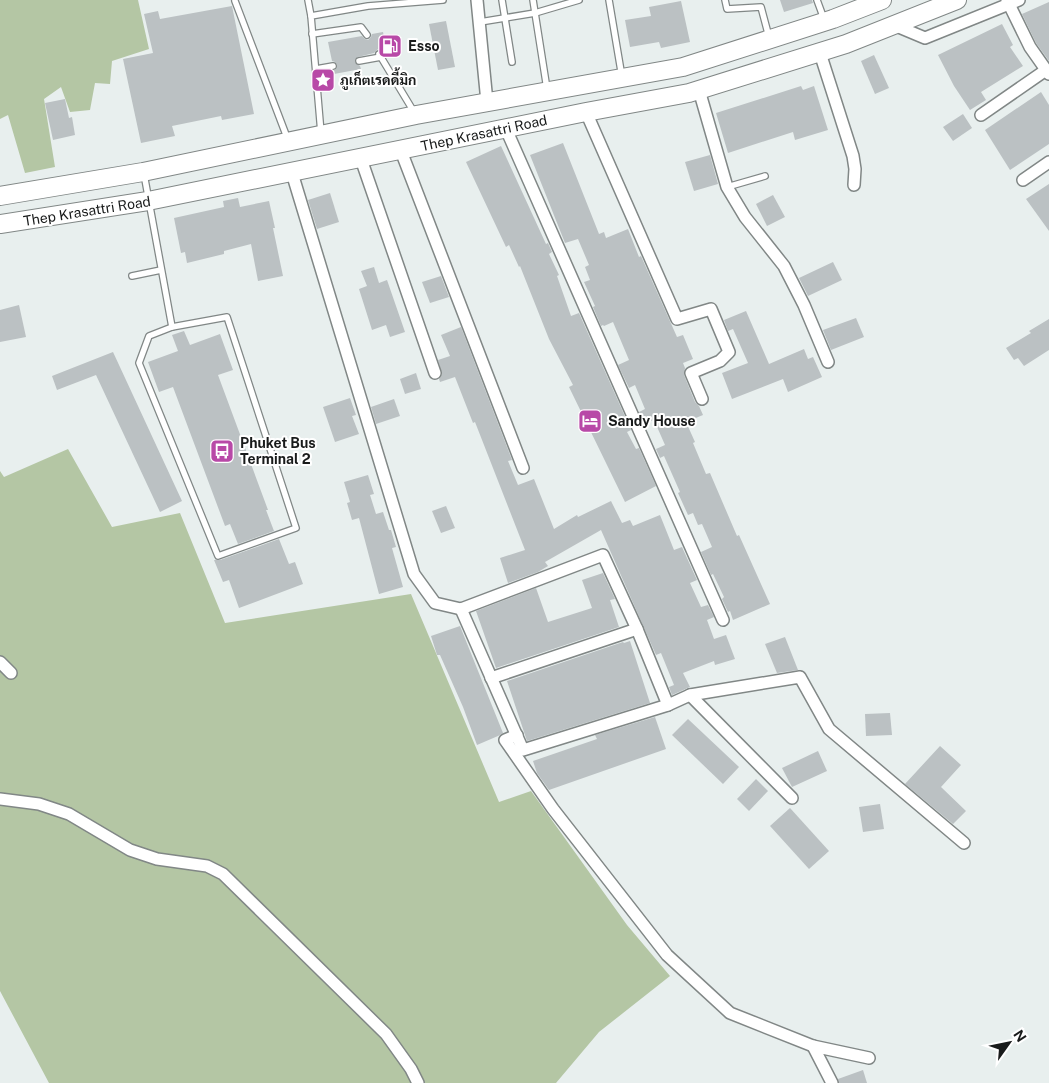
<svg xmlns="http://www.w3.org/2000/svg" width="1049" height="1083" viewBox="0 0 1049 1083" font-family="'Public Sans',Sarabun,sans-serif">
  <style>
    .forest { fill: #b4c6a4 }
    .building { fill: #bbc1c3 }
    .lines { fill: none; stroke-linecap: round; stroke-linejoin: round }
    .service-casing { stroke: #818786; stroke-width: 8 }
    .minor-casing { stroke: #818786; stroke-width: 14 }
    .primary-casing { stroke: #818786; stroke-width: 20 }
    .service { stroke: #fff; stroke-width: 5.5 }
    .minor { stroke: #fff; stroke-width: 11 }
    .primary { stroke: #fff; stroke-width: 18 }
    .labels { text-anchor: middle; stroke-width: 4; stroke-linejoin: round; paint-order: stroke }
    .poi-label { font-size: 14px; font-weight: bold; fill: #191b1b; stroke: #fff; text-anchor: start }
    .street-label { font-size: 14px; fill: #191b1b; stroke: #fff }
  </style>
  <rect width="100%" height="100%" fill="#e8efee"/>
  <!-- forest -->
  <g class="forest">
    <polygon points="0,0 138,0 149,49 112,61 110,84 95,83 90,110 70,112 61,87 44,99 55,167 25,173 8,115 0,119"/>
    <polygon points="68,449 112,527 180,513 225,623 411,594 499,802 531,791 627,925 670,976 599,1032 556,1083 49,1083 0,991 0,471 4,477"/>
  </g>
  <!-- building -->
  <g class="building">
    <polygon points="780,0 812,0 813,3 784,12"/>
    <polygon points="681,1 690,42 661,48 659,42 630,47 625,20 651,16 649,7"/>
    <polygon points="1049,2 1049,61 1036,43 1022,14"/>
    <polygon points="232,6 254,114 222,120 221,116 172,126 175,136 141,143 123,59 153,53 144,14 158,11 160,19"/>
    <polygon points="446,21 455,67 438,70 429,24"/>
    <polygon points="1002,24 1013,45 1010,47 1023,66 981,92 986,100 970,110 954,86 938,55"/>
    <polygon points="383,32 387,52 384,53 378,49 374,53 358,57 355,59 355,62 360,66 361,69 334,74 333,71 337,68 337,65 335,62 332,61 328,42 362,36 365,39 368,40 371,37 372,34"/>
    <polygon points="874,55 889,88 875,94 861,61"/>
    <polygon points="801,86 803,90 814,86 828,130 795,140 793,132 728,153 716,113"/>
    <polygon points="1041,92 1049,105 1049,144 1010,170 985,130"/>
    <polygon points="65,99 69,118 72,117 75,135 53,140 45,103"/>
    <polygon points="963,114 972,128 953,141 943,127"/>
    <polygon points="563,143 599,234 604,232 606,238 628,229 639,257 641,256 677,337 683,335 693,359 683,363 685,368 684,375 695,402 699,406 703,415 686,422 695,442 693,443 706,474 710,473 737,536 739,535 770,604 733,620 730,611 728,612 722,599 724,597 713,574 711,575 701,552 712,547 702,524 698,525 693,513 688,515 678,493 680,492 664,456 660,458 656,449 665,445 654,420 644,423 639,412 645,409 635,385 629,388 618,365 629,360 613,322 604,326 603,325 601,326 593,307 595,306 584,282 590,280 585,267 589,265 578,239 565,243 530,155"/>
    <polygon points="501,146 546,244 548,243 552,252 549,254 559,275 557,276 571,316 579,313 631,430 627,432 636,449 639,448 656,486 625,502 569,387 573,385 549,339 520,266 519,267 509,245 506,247 466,162"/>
    <polygon points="710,155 718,184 694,191 685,162"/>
    <polygon points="1049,184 1049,231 1026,199"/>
    <polygon points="330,193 339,222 317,229 308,200"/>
    <polygon points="773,195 785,217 767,226 756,204"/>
    <polygon points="238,198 240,207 269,201 275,228 273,228 283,276 258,281 251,244 224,251 224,254 187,263 185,252 181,253 174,218 224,207 223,201"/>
    <polygon points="833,262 842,280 808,296 799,278"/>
    <polygon points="374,267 379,283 387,280 405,332 390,337 386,325 372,330 359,289 367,286 361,271"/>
    <polygon points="441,276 449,297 430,303 422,282"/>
    <polygon points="19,305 26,337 0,342 0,310"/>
    <polygon points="746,311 769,364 804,349 808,359 813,357 822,377 788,392 783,379 732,399 722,373 748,363 733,329 728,331 724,320"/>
    <polygon points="856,318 864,337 831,350 823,330"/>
    <polygon points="1049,319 1049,350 1024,366 1018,358 1014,360 1006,348 1031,333 1029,331"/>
    <polygon points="461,327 512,460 508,461 518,485 534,479 554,529 577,515 578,517 611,501 622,523 630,520 633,526 660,515 674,550 682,547 697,580 690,583 701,607 708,605 714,617 707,620 714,639 726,635 735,659 715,665 714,661 683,673 690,687 672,695 669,687 674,685 661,653 656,655 601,530 545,562 548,566 538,572 508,583 500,558 525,550 475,422 473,423 455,377 440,382 439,379 442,374 438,360 450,356 441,335"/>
    <polygon points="184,331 190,345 220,334 233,370 218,375 268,510 266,510 274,531 238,544 230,524 225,526 173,387 159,392 148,362 178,351 172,335"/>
    <polygon points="113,352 182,501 160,512 96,375 57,390 52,376"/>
    <polygon points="416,373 421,389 405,394 400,379"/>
    <polygon points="350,398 356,415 352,416 359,434 335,442 323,407"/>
    <polygon points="394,399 400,416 376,424 371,407"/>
    <polygon points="368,475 374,494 370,495 376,514 383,512 389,530 391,530 396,547 392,548 403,587 379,594 359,518 352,520 347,503 350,502 344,482"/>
    <polygon points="446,506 455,528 441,533 432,511"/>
    <polygon points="279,539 289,564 295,562 303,584 239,608 229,580 223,582 214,560 220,560"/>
    <polygon points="603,573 615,599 610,600 619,627 496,668 476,611 536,588 548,622 592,608 582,580"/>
    <polygon points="460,626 503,733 498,736 477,745 463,707 440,655 437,655 431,636"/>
    <polygon points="785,637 798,670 777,673 765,644"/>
    <polygon points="630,641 650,703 527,741 507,681 623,642 624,643"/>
    <polygon points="890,713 892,735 866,736 865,714"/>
    <polygon points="655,717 666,749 549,790 537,773 533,761 597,739 595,735"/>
    <polygon points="688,719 739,767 723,784 672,735"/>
    <polygon points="940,746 961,765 941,787 966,811 953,824 905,784"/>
    <polygon points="818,751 827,771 792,787 782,768"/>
    <polygon points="756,779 768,791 749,811 737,799"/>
    <polygon points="880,804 884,829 863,832 859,807"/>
    <polygon points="790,808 829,851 809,869 770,826"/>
    <polygon points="863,1070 867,1083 839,1083 838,1079"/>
  </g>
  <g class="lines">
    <!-- service casing -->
    <g class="service-casing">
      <g id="service">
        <polyline points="308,0 311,16"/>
        <polyline points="502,0 512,62"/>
        <polyline points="533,0 547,89"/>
        <polyline points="609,0 622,77"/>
        <polyline points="725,0 727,9 761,7 769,37"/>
        <polyline points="817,0 824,19"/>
        <polyline points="235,1 288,140"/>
        <polyline points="480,22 535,13 579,0"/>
        <polyline points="312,34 361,27 367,35"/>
        <polyline points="379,54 414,112"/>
        <polyline points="359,61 381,57"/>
        <polyline points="316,69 333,66"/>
        <polyline points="321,133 311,16 368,6 443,0"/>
        <polyline points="144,174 172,327"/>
        <polyline points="727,187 765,176"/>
        <polyline points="132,276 161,270"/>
        <polygon points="227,317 296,528 218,556 139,363 149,336 172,327"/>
      </g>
    </g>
    <!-- minor casing -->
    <g class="minor-casing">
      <g id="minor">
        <polyline points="477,0 487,102"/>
        <polyline points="1007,0 1030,47 1049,74"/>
        <polyline points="894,25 925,38 1019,0"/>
        <polyline points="820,53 853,156 855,169 854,185"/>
        <polyline points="699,90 727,187 745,217 784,266 804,305 828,362"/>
        <polyline points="586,112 677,319 711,309 729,352 720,361 691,373 702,399"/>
        <polyline points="981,115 1046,70"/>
        <polyline points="506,129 723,620"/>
        <polyline points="401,151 523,468"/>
        <polyline points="361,159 435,373"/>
        <polyline points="292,173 414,574 435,603 461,609 603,555 637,629 668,705"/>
        <polyline points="1023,180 1049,162"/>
        <polyline points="461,609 523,750 668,705 690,695 800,677 829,729 964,843"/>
        <polyline points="0,662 11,673"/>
        <polyline points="491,678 637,629"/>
        <polyline points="690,695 792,798"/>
        <polyline points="517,735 505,740 553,809 667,955 730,1013 813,1046 869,1058"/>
        <polyline points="0,799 39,804 69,814 130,850 157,859 207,866 223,874 386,1034 411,1069 418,1083"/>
        <polyline points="813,1046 832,1083"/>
      </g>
    </g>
    <!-- primary casing -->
    <g class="primary-casing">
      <g id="primary">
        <polyline points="0,196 143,172 416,115 683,67 833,19 882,0"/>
        <polyline points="0,224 148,201 586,112 689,93 846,44 957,0"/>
      </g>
    </g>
    <!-- service -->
    <use href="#service" class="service"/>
    <!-- minor -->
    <use href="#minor" class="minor"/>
    <!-- primary -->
    <use href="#primary" class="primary"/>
  </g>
  <!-- icons -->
  <defs>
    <g id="fuel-square" transform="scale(1.25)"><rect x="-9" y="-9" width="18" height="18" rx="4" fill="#b849a7" stroke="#fff"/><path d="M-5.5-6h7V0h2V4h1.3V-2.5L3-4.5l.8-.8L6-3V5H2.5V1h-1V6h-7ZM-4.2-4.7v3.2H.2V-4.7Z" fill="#fff"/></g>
    <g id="sight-square" transform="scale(1.25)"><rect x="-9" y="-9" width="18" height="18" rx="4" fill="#b849a7" stroke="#fff"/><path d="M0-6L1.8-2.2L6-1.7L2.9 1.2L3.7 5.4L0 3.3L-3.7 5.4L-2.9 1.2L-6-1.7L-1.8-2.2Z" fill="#fff"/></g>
    <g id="hotel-square" transform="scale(1.25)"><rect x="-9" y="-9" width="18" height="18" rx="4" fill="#b849a7" stroke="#fff"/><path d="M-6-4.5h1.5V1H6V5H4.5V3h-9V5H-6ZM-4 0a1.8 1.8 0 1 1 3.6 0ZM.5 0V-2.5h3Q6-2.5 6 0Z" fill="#fff"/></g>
    <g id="bus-square" transform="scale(1.25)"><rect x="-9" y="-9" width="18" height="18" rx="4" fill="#b849a7" stroke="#fff"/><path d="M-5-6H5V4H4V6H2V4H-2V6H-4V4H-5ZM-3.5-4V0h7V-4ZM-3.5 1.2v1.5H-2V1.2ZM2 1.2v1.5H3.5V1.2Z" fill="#fff"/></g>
  </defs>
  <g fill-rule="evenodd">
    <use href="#fuel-square" x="390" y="46"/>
    <use href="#sight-square" x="323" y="80"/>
    <use href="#hotel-square" x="590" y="421"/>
    <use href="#bus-square" x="222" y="451"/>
  </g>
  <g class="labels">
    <!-- poi labels -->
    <g class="poi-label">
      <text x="408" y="51">Esso</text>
      <text x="340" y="85">ภูเก็ตเรดดี้มิก</text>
      <text x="608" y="426">Sandy House</text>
      <text x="240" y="448">Phuket Bus<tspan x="240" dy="16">Terminal 2</tspan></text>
    </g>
    <!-- street labels -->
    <g class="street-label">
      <text transform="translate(484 133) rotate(-12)" y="5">Thep Krasattri Road</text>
      <text transform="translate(87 211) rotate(-9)" y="5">Thep Krasattri Road</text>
    </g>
  </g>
  <!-- north arrow -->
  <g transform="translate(1009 1043) rotate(57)" stroke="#ffffff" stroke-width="4" paint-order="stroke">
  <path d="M0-4L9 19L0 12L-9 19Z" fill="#191b1b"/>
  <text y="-8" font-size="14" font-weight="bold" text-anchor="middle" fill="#191b1b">N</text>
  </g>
</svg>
